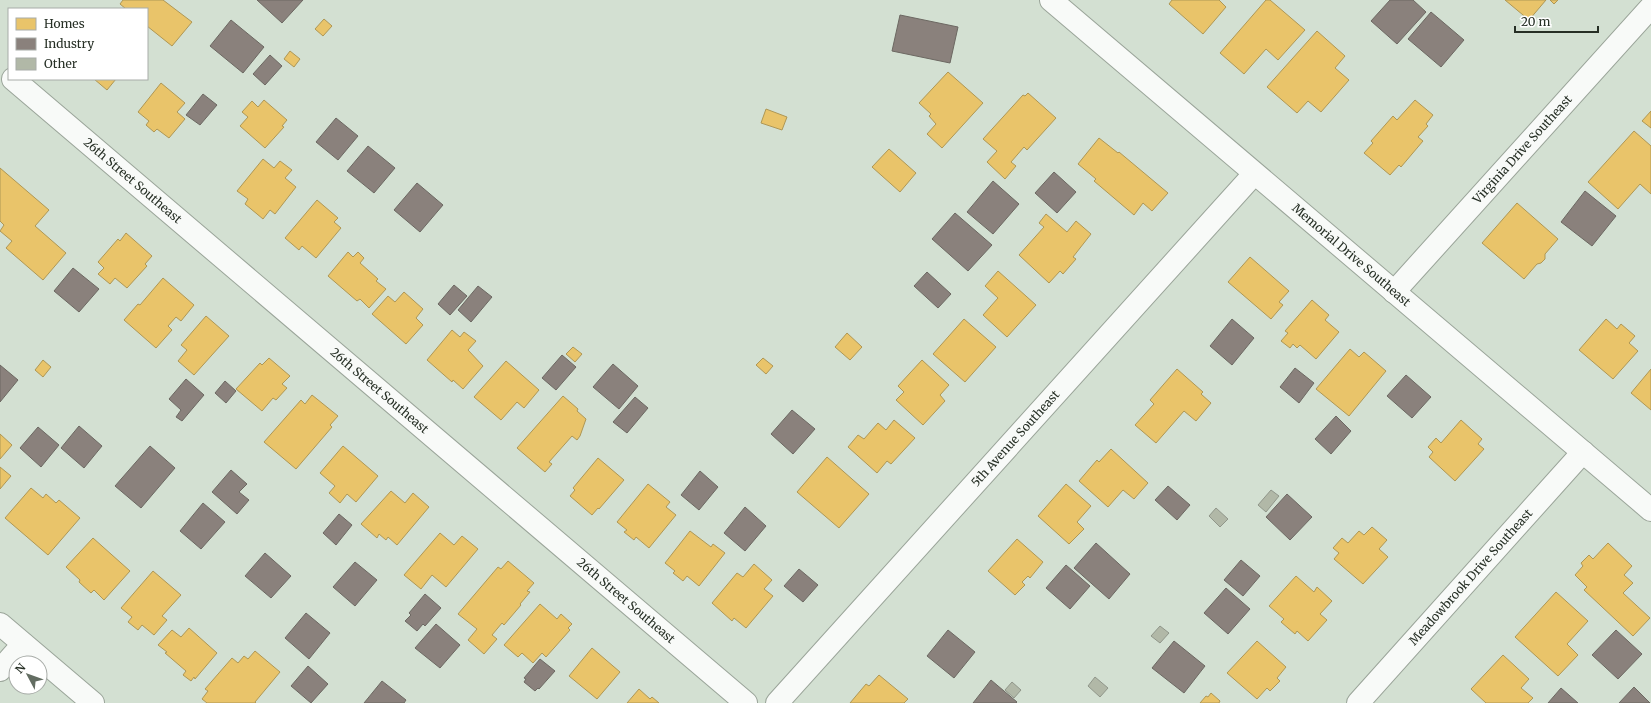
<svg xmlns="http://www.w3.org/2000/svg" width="1651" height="703" viewBox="0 0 1651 703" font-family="Merriweather,serif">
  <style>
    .homes { fill: #e9c46a; stroke: #ae9755 }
    .industry { fill: #8a817c; stroke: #6c6862 }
    .building { fill: #b1b8a7; stroke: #90968a }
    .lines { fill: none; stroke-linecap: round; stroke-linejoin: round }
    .minor-casing { stroke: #9aa499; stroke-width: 24 }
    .tertiary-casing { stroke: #9aa499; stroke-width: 24 }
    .minor { stroke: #f8faf8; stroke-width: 22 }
    .tertiary { stroke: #f8faf8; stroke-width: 22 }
    .labels { text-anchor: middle; stroke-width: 4; stroke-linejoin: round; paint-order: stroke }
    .street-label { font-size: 12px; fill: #262f25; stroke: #fff }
  </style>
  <rect width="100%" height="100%" fill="#d3e0d2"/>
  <!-- homes -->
  <g class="homes">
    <polygon points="123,0 163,0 192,22 172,46 147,26 147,9 126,9 120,4"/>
    <polygon points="1172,0 1219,0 1226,7 1203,34 1169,4"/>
    <polygon points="1266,0 1270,0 1305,30 1278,60 1266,49 1244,74 1220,53"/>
    <polygon points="1505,0 1546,0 1529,20"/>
    <polygon points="1550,0 1558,0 1554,4"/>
    <polygon points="324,19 332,26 323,36 315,29"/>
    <polygon points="1317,31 1345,56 1335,68 1349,80 1321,112 1308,101 1297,113 1267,87"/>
    <polygon points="290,51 300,59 294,67 284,59"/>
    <polygon points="948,72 983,103 942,148 927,134 936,124 929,116 931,114 919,103"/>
    <polygon points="94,79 116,79 107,90"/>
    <polygon points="161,83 185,103 177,112 185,119 169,138 157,129 154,132 146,125 149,121 138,112"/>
    <polygon points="1028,93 1056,118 1027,150 1024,147 1011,162 1016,166 1005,179 987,162 997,151 983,139 1023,95 1025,96"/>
    <polygon points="264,100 287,120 282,126 284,127 265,148 240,126 248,117 242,112 252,101 258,107"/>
    <polygon points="1415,100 1433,115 1426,124 1428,126 1418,137 1423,141 1401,167 1399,165 1390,175 1364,153 1373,143 1371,141 1393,116 1397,120"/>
    <polygon points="766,109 787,117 782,130 761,123"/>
    <polygon points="1651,111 1651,128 1642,121"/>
    <polygon points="1634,131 1651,146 1651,194 1640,184 1618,209 1588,182"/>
    <polygon points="1099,138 1118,153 1119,152 1168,193 1152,211 1143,203 1134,215 1094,181 1096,179 1078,164"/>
    <polygon points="889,149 916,173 900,192 872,167"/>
    <polygon points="263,159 274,168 280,161 292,170 285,178 296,187 275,214 270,210 263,219 245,204 248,199 237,191"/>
    <polygon points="0,168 49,210 35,226 66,253 43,280 6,248 12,241 0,231 4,225 0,221"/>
    <polygon points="317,200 338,218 334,222 341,228 316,258 302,246 299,250 285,238"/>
    <polygon points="1517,203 1558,239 1545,254 1545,259 1541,263 1537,264 1524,279 1482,243"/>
    <polygon points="1046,214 1067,232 1076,221 1091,234 1073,257 1076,259 1063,274 1060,271 1049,283 1019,255 1044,227 1039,223"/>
    <polygon points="126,233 152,256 145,264 147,266 127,288 115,278 110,284 98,274 104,268 98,262 118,239 120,241"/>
    <polygon points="348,252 353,257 358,252 364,258 360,263 378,279 376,281 386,289 369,308 360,299 357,301 328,276"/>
    <polygon points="1250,257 1289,291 1279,302 1283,305 1271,319 1228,282"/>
    <polygon points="998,271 1036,305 1007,337 983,315 998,298 985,286"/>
    <polygon points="163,278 194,305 181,321 176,317 168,326 172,330 156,348 124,320 138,304 140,305"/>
    <polygon points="404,292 423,309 416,318 423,325 406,344 372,314 388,296 395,302"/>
    <polygon points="1312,300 1329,315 1325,320 1339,332 1316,359 1300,345 1297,348 1293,344 1290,348 1281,341 1288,333 1285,331"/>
    <polygon points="206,316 229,336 194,375 178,361 187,350 181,345"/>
    <polygon points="964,319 996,347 965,382 933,354"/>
    <polygon points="1606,319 1617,329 1621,324 1635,336 1629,343 1638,351 1613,379 1579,350"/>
    <polygon points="452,330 460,337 464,332 476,341 468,350 483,366 463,389 453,380 452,382 427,360"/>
    <polygon points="847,333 862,347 850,360 835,347"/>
    <polygon points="573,347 582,354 575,362 566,354"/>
    <polygon points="1350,349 1359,357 1364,352 1386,371 1349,416 1316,389"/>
    <polygon points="269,358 290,376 282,384 287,388 276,400 273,398 262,411 236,389 260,363 262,365"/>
    <polygon points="763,358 773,366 766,374 756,365"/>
    <polygon points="43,360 51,367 43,377 35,370"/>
    <polygon points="922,360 949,385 940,395 945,401 923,425 896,400 904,392 898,386"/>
    <polygon points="506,361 539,390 524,408 517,402 501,420 474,397"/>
    <polygon points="1177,369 1203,392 1201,394 1211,403 1196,421 1184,411 1156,443 1135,425 1154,404 1150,400"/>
    <polygon points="1651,369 1651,410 1631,393"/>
    <polygon points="312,395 338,416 330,425 332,427 296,469 264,442 301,400 305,404"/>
    <polygon points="563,396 578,409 577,411 586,419 580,436 577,440 572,436 549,462 552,464 545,472 517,448"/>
    <polygon points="894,420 915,438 891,464 887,461 877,473 848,447 858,435 864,439 878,423 886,430"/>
    <polygon points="1461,420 1482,439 1478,444 1484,449 1455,481 1429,457 1433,452 1428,447 1436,438 1441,443"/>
    <polygon points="0,434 12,445 0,459"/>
    <polygon points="343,446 378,476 356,502 347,494 340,503 329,493 335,486 320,473"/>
    <polygon points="1111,449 1148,483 1134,499 1123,490 1108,507 1079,481 1097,460 1099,462"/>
    <polygon points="827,457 869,494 839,528 797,492"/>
    <polygon points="598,458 624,480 599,509 598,508 592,515 570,496 575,490 573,488"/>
    <polygon points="0,467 11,476 0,489"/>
    <polygon points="648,484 670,502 666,507 676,515 649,548 636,537 634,540 624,532 627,530 617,522"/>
    <polygon points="1066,484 1091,506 1077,522 1084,529 1069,544 1038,516"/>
    <polygon points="31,488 43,498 46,494 56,503 59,500 80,518 48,555 5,518"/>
    <polygon points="391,491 405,503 413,493 429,507 397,545 388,537 386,540 379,534 377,538 361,524"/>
    <polygon points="1372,527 1387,540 1379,549 1388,557 1363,584 1334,559 1339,553 1333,548 1342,538 1348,543 1359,531 1364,535"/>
    <polygon points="690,531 711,547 713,544 725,553 699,586 687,576 683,581 673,573 675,571 665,563"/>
    <polygon points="440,533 454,545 462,536 478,549 446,587 432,575 421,589 404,575"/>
    <polygon points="93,538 130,571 104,600 94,590 91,593 79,582 80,580 66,567"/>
    <polygon points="1017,539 1043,562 1030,578 1028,576 1022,582 1025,585 1015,595 988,571"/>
    <polygon points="1608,543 1632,566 1624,575 1633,583 1623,593 1650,618 1633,636 1584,590 1587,587 1575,575 1583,566 1581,563 1589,555 1593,559"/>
    <polygon points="508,561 534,583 527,591 530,592 520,604 521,605 504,625 502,623 492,635 497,639 484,654 468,640 477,629 458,614 498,567 501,569"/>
    <polygon points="754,564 772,580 764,589 773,596 746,628 734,618 732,621 712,603 737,573 743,577"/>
    <polygon points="153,571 181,595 162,616 167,620 154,635 142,625 138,630 128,622 132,617 121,608"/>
    <polygon points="1296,576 1314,592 1317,587 1332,601 1320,614 1327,620 1308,641 1297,631 1295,634 1281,622 1284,619 1269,606"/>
    <polygon points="1556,592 1588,621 1567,644 1578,655 1558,676 1515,637"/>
    <polygon points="540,604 557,619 561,614 572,624 568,628 570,630 546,657 542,653 533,663 522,653 518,657 504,645"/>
    <polygon points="189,628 217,653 195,679 194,677 191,681 183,675 186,671 165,653 167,652 158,645 172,630 181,637"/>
    <polygon points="1257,641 1286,667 1277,678 1280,681 1270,691 1267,688 1257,699 1227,673"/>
    <polygon points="592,648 620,672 597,699 569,676"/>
    <polygon points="255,651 280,672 255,702 256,703 207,703 202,699 208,691 205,689 232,658 238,663 244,656 248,659"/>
    <polygon points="1503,655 1529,679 1521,688 1533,698 1528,703 1486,703 1471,689"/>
    <polygon points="879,675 908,699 904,703 850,703 866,684 869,686"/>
    <polygon points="639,689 650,699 652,697 659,703 627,703"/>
    <polygon points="1211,693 1220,701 1219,703 1200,703 1206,696 1208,697"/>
  </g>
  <!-- industry -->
  <g class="industry">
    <polygon points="257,0 303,0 282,23"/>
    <polygon points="1390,0 1413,0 1426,12 1397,44 1371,21"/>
    <polygon points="1431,12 1464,40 1441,67 1408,39"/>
    <polygon points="900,15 958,27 950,63 892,51"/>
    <polygon points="231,20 264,47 243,73 210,46"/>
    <polygon points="270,55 282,66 265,85 253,74"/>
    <polygon points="203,94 217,105 200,125 186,115"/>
    <polygon points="336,118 358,136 338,160 316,142"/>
    <polygon points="368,146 395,168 374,193 347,171"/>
    <polygon points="1054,172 1076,192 1057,213 1035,193"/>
    <polygon points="993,181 1019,204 993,234 967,212"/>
    <polygon points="417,183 443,205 420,232 394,210"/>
    <polygon points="1585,191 1616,216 1592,246 1561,222"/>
    <polygon points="955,213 992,245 968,271 932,239"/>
    <polygon points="73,268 99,289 79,312 54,291"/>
    <polygon points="927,272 951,294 938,308 914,286"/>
    <polygon points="454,285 467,296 450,315 438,304"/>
    <polygon points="478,286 492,297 471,322 458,310"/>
    <polygon points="1232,319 1254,338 1232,365 1210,346"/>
    <polygon points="562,355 576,367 556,390 542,378"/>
    <polygon points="613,364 638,386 619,409 593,387"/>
    <polygon points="0,365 18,380 0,402"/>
    <polygon points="1295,368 1314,383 1299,403 1280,387"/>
    <polygon points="1406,375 1431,397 1412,418 1387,396"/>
    <polygon points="186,379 204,395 182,421 176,417 181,410 169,399"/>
    <polygon points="225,381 236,391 226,403 215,393"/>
    <polygon points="635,397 648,408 627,433 613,422"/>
    <polygon points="792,410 815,429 793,454 771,434"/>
    <polygon points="1336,416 1351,431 1331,454 1315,439"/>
    <polygon points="79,426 102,446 84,468 61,448"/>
    <polygon points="38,427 59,445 41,467 20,448"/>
    <polygon points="150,446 175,468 141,508 115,486"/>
    <polygon points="231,470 247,484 239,492 249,500 237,514 212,492"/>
    <polygon points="700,471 718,487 699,510 681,495"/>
    <polygon points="1168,486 1190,505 1177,520 1155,500"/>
    <polygon points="1287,494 1312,517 1290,540 1266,517"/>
    <polygon points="203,503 225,522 201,549 180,531"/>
    <polygon points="745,507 766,526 745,551 724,533"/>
    <polygon points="339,514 352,525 336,545 323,533"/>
    <polygon points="1096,543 1130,574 1109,599 1074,568"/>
    <polygon points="265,553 291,576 271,598 245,576"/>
    <polygon points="1241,560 1260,576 1243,596 1224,580"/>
    <polygon points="355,562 377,580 355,606 333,587"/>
    <polygon points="1066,565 1090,586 1070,609 1046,588"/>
    <polygon points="799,569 818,585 803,602 784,586"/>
    <polygon points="1226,588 1250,609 1228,634 1204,613"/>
    <polygon points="425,594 441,608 425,626 423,624 417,631 405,621 411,615 409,613"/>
    <polygon points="306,613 330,633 309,659 285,638"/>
    <polygon points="436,624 460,645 440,668 415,648"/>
    <polygon points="948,630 975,652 954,678 927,656"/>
    <polygon points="1616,630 1642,654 1618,679 1592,655"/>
    <polygon points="1174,641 1205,666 1184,693 1152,668"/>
    <polygon points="540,659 555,671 539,689 538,688 535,691 524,682 526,679 524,678"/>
    <polygon points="308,666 328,684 311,703 291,686"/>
    <polygon points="991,680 1017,702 1016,703 973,703"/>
    <polygon points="382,681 406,700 404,703 364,703"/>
    <polygon points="1634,687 1650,703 1619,703"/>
    <polygon points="1561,688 1578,703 1548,703"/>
  </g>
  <!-- building -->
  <g class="building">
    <polygon points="1271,490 1279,496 1266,512 1258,505"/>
    <polygon points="1216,508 1228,519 1220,527 1209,516"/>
    <polygon points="1160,626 1169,633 1160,643 1151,636"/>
    <polygon points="1095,677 1108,688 1100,697 1088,686"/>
    <polygon points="1012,682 1021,690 1014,698 1005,690"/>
  </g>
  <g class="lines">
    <!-- minor casing -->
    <g class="minor-casing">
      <g id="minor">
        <path id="s1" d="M13 79 746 703"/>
        <path id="s2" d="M1394 292 1651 7"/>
        <polyline points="0,624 93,703"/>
        <polyline points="0,670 23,644"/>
        <path id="s3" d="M777 703 1254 174"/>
        <path id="s4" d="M1358 703 1583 452"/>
      </g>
    </g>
    <!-- tertiary casing -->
    <g class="tertiary-casing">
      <g id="tertiary">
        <path id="s5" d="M1051 0 1651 510"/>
      </g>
    </g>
    <!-- minor -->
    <use href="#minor" class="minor"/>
    <!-- tertiary -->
    <use href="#tertiary" class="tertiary"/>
  </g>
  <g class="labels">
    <!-- street labels -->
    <g class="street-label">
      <text dy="4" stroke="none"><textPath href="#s2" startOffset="192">Virginia Drive Southeast</textPath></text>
      <text dy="4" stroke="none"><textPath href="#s1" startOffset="157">26th Street Southeast</textPath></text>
      <text dy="4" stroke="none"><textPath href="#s5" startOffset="394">Memorial Drive Southeast</textPath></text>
      <text dy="4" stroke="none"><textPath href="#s1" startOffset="481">26th Street Southeast</textPath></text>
      <text dy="4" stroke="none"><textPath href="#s3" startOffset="356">5th Avenue Southeast</textPath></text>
      <text dy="4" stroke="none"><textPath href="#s4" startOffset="169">Meadowbrook Drive Southeast</textPath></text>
      <text dy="4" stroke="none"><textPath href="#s1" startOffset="805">26th Street Southeast</textPath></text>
    </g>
  </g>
  <!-- legend -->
  <rect x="8" y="8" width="140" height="72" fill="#ffffff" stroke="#a8aca8"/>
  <rect x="16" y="18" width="20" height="12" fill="#e9c46a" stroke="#a8aca8"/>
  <text x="44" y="28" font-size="12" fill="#262f25">Homes</text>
  <rect x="16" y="38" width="20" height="12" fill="#8a817c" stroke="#a8aca8"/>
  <text x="44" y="48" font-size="12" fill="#262f25">Industry</text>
  <rect x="16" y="58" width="20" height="12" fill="#b1b8a7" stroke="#a8aca8"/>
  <text x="44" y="68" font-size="12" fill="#262f25">Other</text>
  <!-- north arrow -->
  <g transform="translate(28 675) rotate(311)"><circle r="19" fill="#ffffff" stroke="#a8aca8"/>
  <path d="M0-3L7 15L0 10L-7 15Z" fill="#636d62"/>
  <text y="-6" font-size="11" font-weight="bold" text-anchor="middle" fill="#262f25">N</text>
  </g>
  <!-- scale -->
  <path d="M1515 26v6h83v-6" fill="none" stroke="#262f25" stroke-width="2"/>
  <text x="1521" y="26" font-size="12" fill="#262f25" stroke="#ffffff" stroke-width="3" paint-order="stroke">20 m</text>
</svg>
